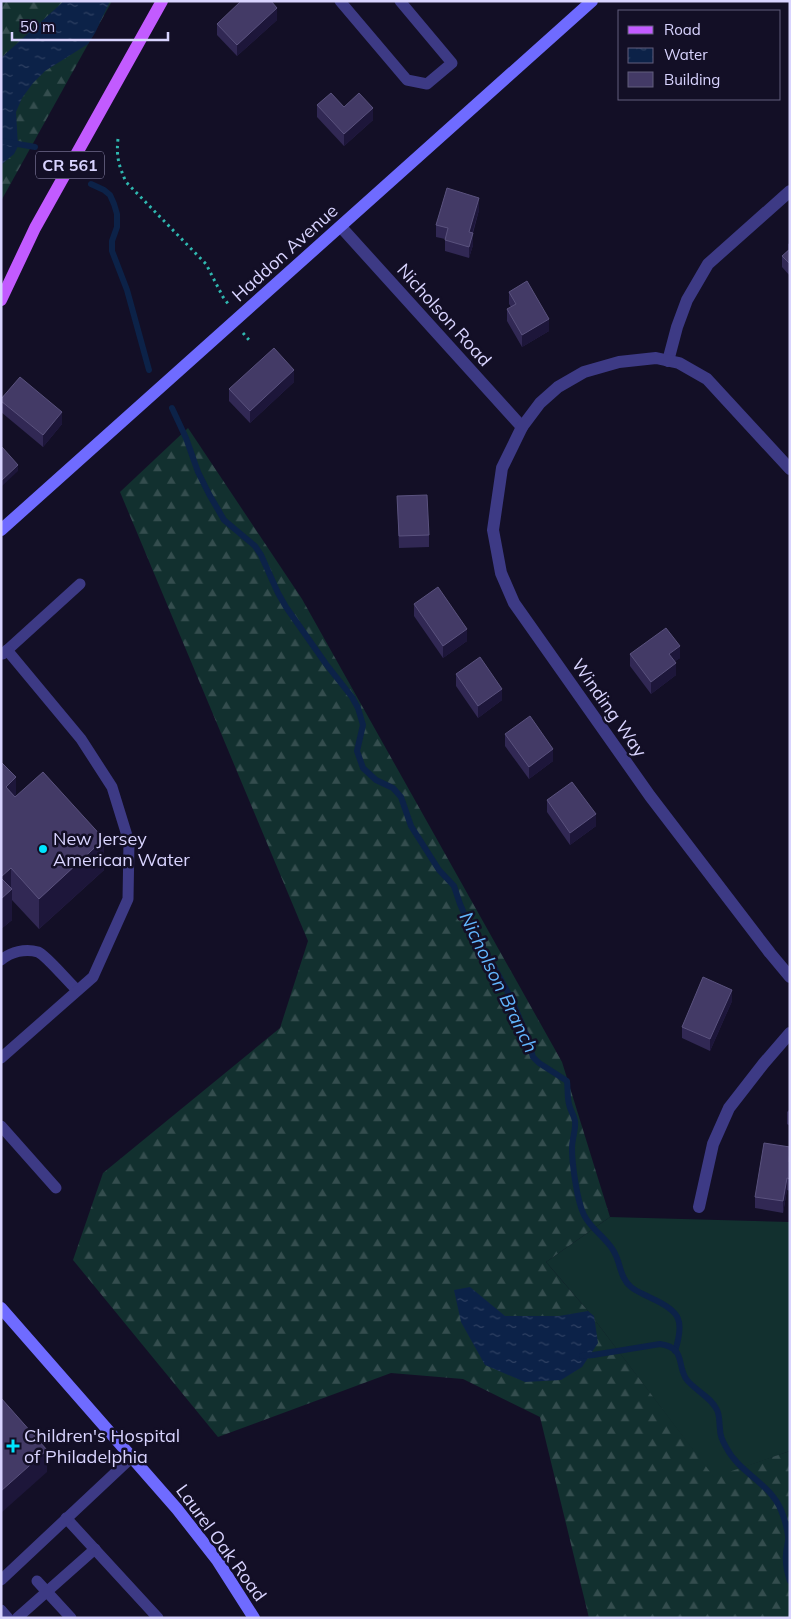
<svg xmlns="http://www.w3.org/2000/svg" width="791" height="1619" viewBox="0 0 791 1619" font-family="Mulish,sans-serif">
  <style>
    .grass { fill: #12302f }
    .forest { fill: url(#forest-firs) }
    .water { fill: url(#water-ripples) }
    .lines { fill: none; stroke-linecap: round; stroke-linejoin: round }
    .stream { stroke: #0c2248; stroke-width: 6 }
    .path { stroke: #2fb8b0; stroke-width: 3; stroke-dasharray: 2.5 4; stroke-linecap: butt }
    .lane { stroke: #3d3a85; stroke-width: 11 }
    .street { stroke: #3d3a85; stroke-width: 12 }
    .secondary { stroke: #6f6bff; stroke-width: 12 }
    .primary { stroke: #c25bff; stroke-width: 12 }
    .wall { fill: #312854 }
    .shaded-wall { fill: #1d163a }
    .building { fill: #433a66; stroke: #5a527e }
    .poi-dot { fill: #00e5ff; stroke: #130f26; stroke-width: 2 }
    .labels { text-anchor: middle; stroke-width: 5; stroke-linejoin: round; paint-order: stroke }
    .shield { fill: #130f26; stroke: #9e99be; stroke-width: 1 }
    .shield-label { font-size: 16px; font-weight: bold; fill: #d9d4ff }
    .street-label { font-size: 18px; fill: #d9d4ff; stroke: #130f26 }
    .poi-label { font-size: 18px; fill: #d9d4ff; stroke: #130f26; text-anchor: start }
    .water-label { font-size: 19px; font-style: italic; fill: #62b6ff; stroke: #130f26 }
  </style>
  <defs>
    <pattern id="forest-firs" width="22" height="20" patternUnits="userSpaceOnUse" patternTransform="scale(1.25)"><rect width="22" height="20" fill="#12302f"/><path d="M5 1l3.5 6h-7zM16 11l3.5 6h-7z" fill="#344d4e"/></pattern>
    <pattern id="water-ripples" width="26" height="14" patternUnits="userSpaceOnUse" patternTransform="scale(1.25)"><rect width="26" height="14" fill="#0c2248"/><path d="M2 4q2-2 4 0t4 0M15 11q2-2 4 0t4 0" fill="none" stroke="#2f4163"/></pattern>
  </defs>
  <rect width="100%" height="100%" fill="#130f26"/>
  <!-- grass -->
  <polygon class="grass" points="610,1217 790,1222 790,1451 714,1478 588,1311 546,1262"/>
  <!-- forest -->
  <g class="forest">
    <polygon points="1,1 112,1 1,201"/>
    <polygon points="188,428 302,599 562,1062 610,1217 546,1262 588,1311 714,1477 790,1451 790,1618 589,1618 540,1417 463,1379 391,1373 218,1437 73,1260 103,1173 280,1028 308,941 120,492"/>
  </g>
  <!-- water -->
  <g class="water">
    <polygon points="64,1 110,1 95,33 88,44 45,71 33,83 22,98 16,112 18,146 14,154 1,165 1,58"/>
    <polygon points="470,1287 505,1316 559,1316 588,1311 594,1316 598,1343 582,1367 561,1380 525,1382 485,1365 461,1322 454,1290"/>
  </g>
  <g class="lines">
    <!-- stream -->
    <g class="stream">
      <polyline points="1,141 35,147"/>
      <polyline points="91,184 104,190 110,195 114,204 117,214 117,227 112,241 112,251 127,290 149,370"/>
      <path d="M172 408 186 438 198 472 209 494 224 520 255 546 261 555 278 593 286 607 326 664 352 697 358 708 363 725 357 751 363 768 376 780 393 788 401 797 411 826 439 870 454 886 460 904 471 929 488 956 512 1000 526 1034 533 1057 539 1063 567 1081C568 1088 567 1096 569 1104 570 1110 574 1115 575 1121 576 1130 572 1139 572 1148 572 1164 577 1201 584 1215 591 1229 605 1237 613 1250 621 1262 619 1277 631 1287 637 1292 644 1294 651 1298 680 1311 685 1320 675 1351"/>
      <path d="M582 1356 593 1355 660 1344C687 1348 676 1366 687 1380 696 1391 711 1397 717 1410 720 1416 719 1423 720 1429 720 1435 723 1442 726 1447 739 1473 770 1483 781 1510 784 1517 787 1528 788 1536 789 1542 786 1548 786 1555 785 1564 787 1572 790 1581"/>
    </g>
    <!-- path -->
    <g class="path">
      <path d="M118 139C116 157 119 166 126 182L206 264 223 297 229 305"/>
      <polyline points="243,333 249,340"/>
    </g>
    <!-- lane -->
    <g class="lane">
      <polyline points="340,1 407,80 427,84 452,63 400,1"/>
      <polyline points="3,654 80,584"/>
      <path d="M1 960C11 952 25 948 38 952 46 955 69 983 77 990"/>
      <polyline points="1,1058 93,977 128,899 129,842 112,787 81,739 7,650"/>
      <polyline points="1,1126 56,1188"/>
      <polyline points="66,1518 158,1618"/>
      <polyline points="1,1580 131,1458"/>
      <polyline points="37,1581 71,1618"/>
      <polyline points="1,1610 8,1618"/>
      <polyline points="17,1618 95,1549"/>
    </g>
    <!-- street -->
    <g class="street">
      <polyline points="341,227 522,427"/>
      <polyline points="668,361 677,327 687,300 708,264 790,191"/>
      <polyline points="790,469 707,379 679,363 656,358 619,362 584,372 558,387 540,403 522,427 502,468 493,530 501,573 514,603 650,796 770,953 790,977"/>
      <polyline points="699,1207 713,1144 729,1108 764,1063 790,1033"/>
    </g>
    <!-- secondary -->
    <g class="secondary">
      <polyline points="1,530 592,1"/>
      <polyline points="1,1308 177,1509 217,1560 254,1618"/>
    </g>
    <!-- primary -->
    <polyline class="primary" points="1,300 35,228 162,1"/>
  </g>
  <!-- wall -->
  <g class="wall">
    <polygon points="277,20 237,56 217,35 217,24"/>
    <polygon points="317,105 344,107 373,120 344,146 317,117"/>
    <polygon points="479,210 473,233 473,245 469,258 445,251 445,239 436,237 436,225"/>
    <polygon points="790,243 790,276 782,267 782,256 788,250 788,244"/>
    <polygon points="509,292 549,331 522,347 507,321 507,309 511,307 509,304"/>
    <polygon points="294,382 250,423 229,401 229,389"/>
    <polygon points="1,399 62,424 43,447 1,412"/>
    <polygon points="397,496 429,535 429,547 399,548"/>
    <polygon points="414,604 467,641 443,658 414,616"/>
    <polygon points="630,654 680,658 675,661 676,675 651,694 630,666"/>
    <polygon points="456,674 502,700 478,718 456,686"/>
    <polygon points="505,734 553,761 529,779 505,746"/>
    <polygon points="16,797 104,870 39,929 12,900 12,920 1,929"/>
    <polygon points="547,800 596,826 570,845 547,812"/>
    <polygon points="732,1001 710,1051 682,1038 682,1027"/>
    <polygon points="790,1109 790,1126 787,1124 787,1112"/>
    <polygon points="790,1147 790,1191 787,1190 783,1213 755,1208 755,1197"/>
  </g>
  <!-- shaded-wall -->
  <g class="shaded-wall">
    <polygon points="277,8 277,20 237,56 237,45"/>
    <polygon points="373,108 373,120 344,146 344,134"/>
    <polygon points="479,198 479,210 469,244 469,232"/>
    <polygon points="473,233 473,245 469,258 469,247"/>
    <polygon points="549,319 549,331 522,347 522,335"/>
    <polygon points="294,370 294,382 250,423 250,411"/>
    <polygon points="62,412 62,424 43,447 43,435"/>
    <polygon points="18,465 18,471 1,487 1,481"/>
    <polygon points="467,629 467,641 443,658 443,646"/>
    <polygon points="680,646 680,658 669,666 669,654"/>
    <polygon points="676,663 676,675 651,694 651,682"/>
    <polygon points="502,689 502,700 478,718 478,706"/>
    <polygon points="553,749 553,761 529,779 529,767"/>
    <polygon points="16,777 16,808 6,787"/>
    <polygon points="596,814 596,826 570,845 570,833"/>
    <polygon points="104,839 104,870 39,929 39,899"/>
    <polygon points="11,868 11,890 12,889 12,920 1,929 1,877"/>
    <polygon points="732,990 732,1001 710,1051 710,1039"/>
    <polygon points="787,1178 787,1190 783,1213 783,1201"/>
    <polygon points="47,1450 47,1472 1,1513 1,1491"/>
  </g>
  <!-- building -->
  <g class="building">
    <polygon points="241,1 271,1 277,8 237,45 217,24"/>
    <polygon points="331,93 344,107 359,93 373,108 344,134 317,105"/>
    <polygon points="447,188 479,198 469,232 473,233 469,247 445,240 448,228 436,225"/>
    <polygon points="790,249 790,264 782,256"/>
    <polygon points="527,281 549,319 522,335 507,309 516,304 509,292"/>
    <polygon points="274,348 294,370 250,411 229,389"/>
    <polygon points="20,377 62,412 43,435 1,401 1,399"/>
    <polygon points="2,447 18,465 1,481 1,448"/>
    <polygon points="427,495 429,535 399,536 397,496"/>
    <polygon points="438,587 467,629 443,646 414,604"/>
    <polygon points="666,628 680,646 669,654 676,663 651,682 630,654"/>
    <polygon points="480,657 502,689 478,706 456,674"/>
    <polygon points="530,716 553,749 529,767 505,734"/>
    <polygon points="1,762 16,777 6,787 15,797 43,772 104,839 39,899 11,868 1,877"/>
    <polygon points="572,782 596,814 570,833 547,800"/>
    <polygon points="1,878 12,889 1,899"/>
    <polygon points="703,977 732,990 710,1039 682,1027"/>
    <polygon points="764,1143 790,1147 789,1162 790,1162 790,1179 787,1178 783,1201 755,1197"/>
    <polygon points="1,1398 47,1450 1,1491"/>
  </g>
  <!-- markers -->
  <g class="poi-dot">
    <circle cx="43" cy="849" r="5"/>
    <path d="M10.5 1438.5h5v5h5v5h-5v5h-5v-5h-5v-5h5z"/>
  </g>
  <g class="labels">
    <!-- shield labels -->
    <rect class="shield" x="36" y="151.5" width="68" height="27" rx="4"/>
    <g class="shield-label">
      <text x="70" y="171">CR 561</text>
    </g>
    <!-- street labels -->
    <g class="street-label">
      <text transform="translate(285 253) rotate(-42)" y="6">Haddon Avenue</text>
      <text transform="translate(444 315) rotate(48)" y="6">Nicholson Road</text>
      <text transform="translate(609 708) rotate(55)" y="6">Winding Way</text>
      <text transform="translate(221 1543) rotate(54)" y="6">Laurel Oak Road</text>
    </g>
    <!-- poi labels -->
    <g class="poi-label">
      <text x="53" y="845">New Jersey<tspan x="53" dy="21">American Water</tspan></text>
      <text x="24" y="1442">Children's Hospital<tspan x="24" dy="21">of Philadelphia</tspan></text>
    </g>
    <!-- water labels -->
    <g class="water-label">
      <text transform="translate(499 982) rotate(64)" y="7">Nicholson Branch</text>
    </g>
  </g>
  <!-- border -->
  <rect width="791" height="1619" fill="none" stroke="#d9d4ff" stroke-width="5"/>
  <!-- legend -->
  <rect x="618" y="10" width="162" height="90" fill="#130f26" stroke="#625e7d"/>
  <rect x="628" y="26" width="25" height="8" fill="#c25bff" stroke="#625e7d"/>
  <text x="664" y="35" font-size="15" fill="#d9d4ff">Road</text>
  <rect x="628" y="48" width="25" height="15" fill="url(#water-ripples)" stroke="#625e7d"/>
  <text x="664" y="60" font-size="15" fill="#d9d4ff">Water</text>
  <rect x="628" y="72" width="25" height="15" fill="#433a66" stroke="#625e7d"/>
  <text x="664" y="85" font-size="15" fill="#d9d4ff">Building</text>
  <!-- scale -->
  <path d="M12 32v8h156v-8" fill="none" stroke="#d9d4ff" stroke-width="2.5"/>
  <text x="20" y="32" font-size="15" fill="#d9d4ff" stroke="#130f26" stroke-width="4" paint-order="stroke">50 m</text>
</svg>
